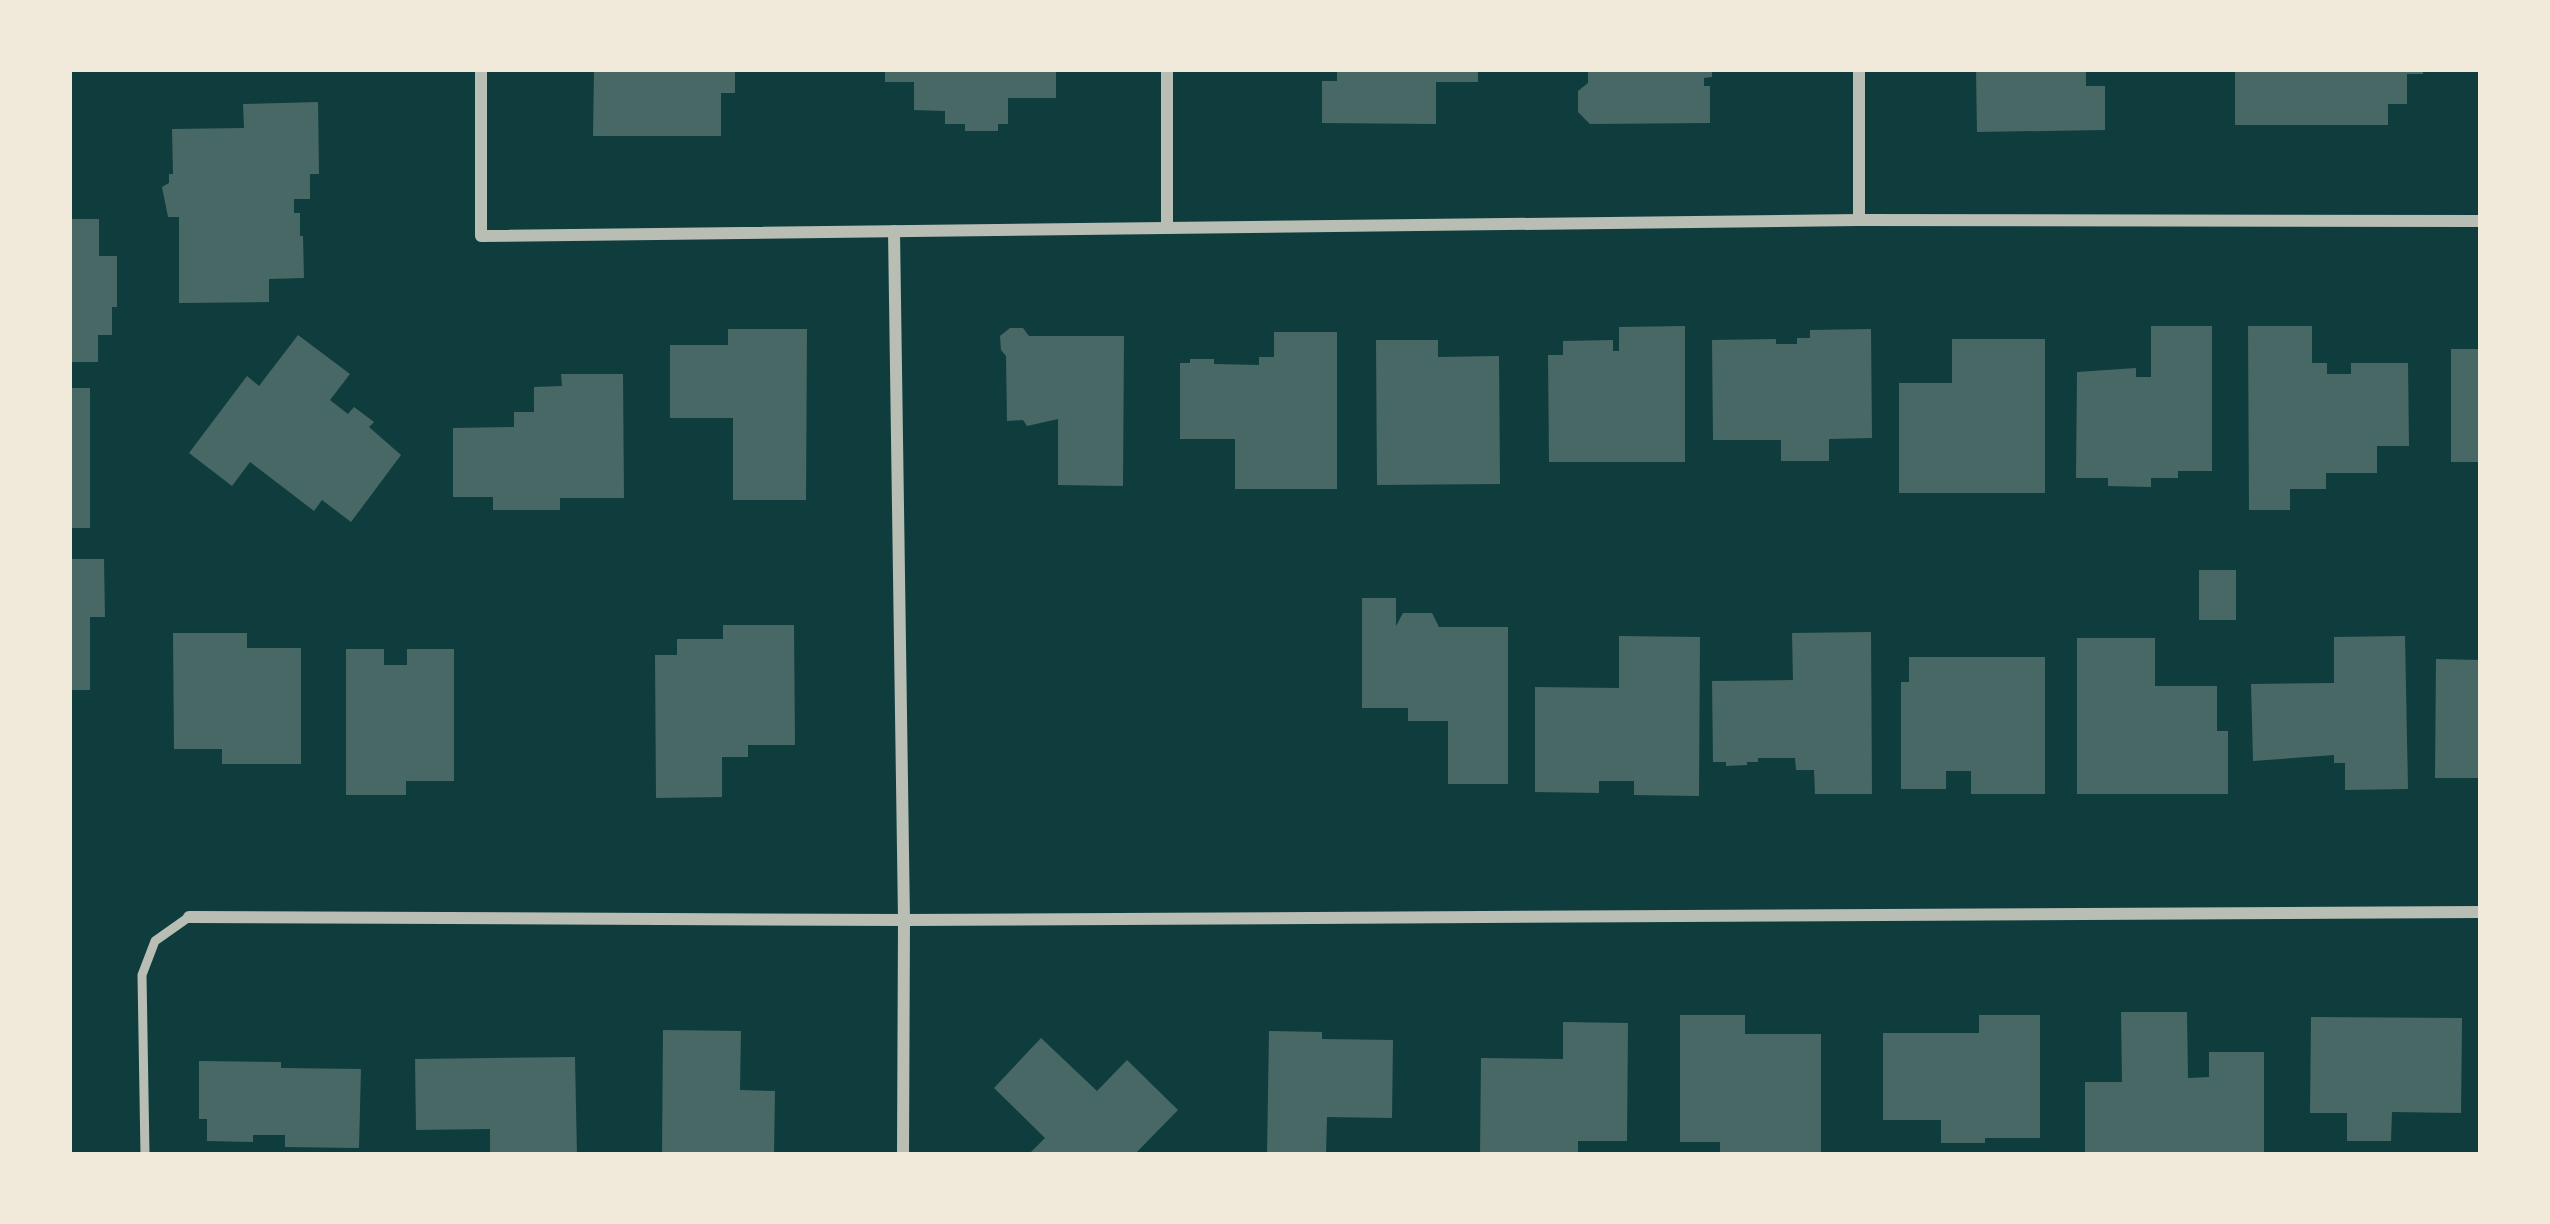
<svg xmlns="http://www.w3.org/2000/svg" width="2550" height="1224" viewBox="0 0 2550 1224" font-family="Raleway,sans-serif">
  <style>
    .building { fill: #486865 }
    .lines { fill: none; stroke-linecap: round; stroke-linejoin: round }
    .service { stroke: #b8beb3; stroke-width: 9 }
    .minor { stroke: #b8beb3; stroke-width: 12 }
  </style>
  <rect width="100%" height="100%" fill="#0f3d3e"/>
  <!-- building -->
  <g class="building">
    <polygon points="594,69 735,69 735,93 721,93 721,136 593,136"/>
    <polygon points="885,69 1056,69 1056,98 1008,98 1008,124 998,124 998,131 965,131 965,124 945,124 945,111 914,110 914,82 885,82"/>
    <polygon points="1337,69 1478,69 1478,82 1436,82 1436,124 1322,123 1322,81 1337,81"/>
    <polygon points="1588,69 1712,69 1712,77 1704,78 1704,86 1710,86 1710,123 1590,124 1578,112 1578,91 1588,83"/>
    <polygon points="1976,69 2086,69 2086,86 2105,86 2105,130 1977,132"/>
    <polygon points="2235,69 2423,69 2423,74 2407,74 2407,104 2388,104 2388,125 2235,125"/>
    <polygon points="318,102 319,174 310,174 310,199 294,199 294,213 300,213 300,236 303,236 304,278 269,279 269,302 179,303 179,217 168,217 162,187 169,183 169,174 173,174 172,129 244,128 243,104"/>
    <polygon points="69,219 99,219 99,256 117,256 117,307 112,307 112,335 98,335 98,362 69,362"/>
    <polygon points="1685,326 1685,462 1549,462 1548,355 1563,355 1563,341 1613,340 1613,351 1619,351 1619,327"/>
    <polygon points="2151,326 2212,326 2212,471 2178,471 2178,478 2151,478 2151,487 2108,486 2108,478 2076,478 2077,372 2136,368 2136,377 2151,377"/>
    <polygon points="2248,326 2312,326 2312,363 2327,363 2327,374 2351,374 2351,363 2408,363 2409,446 2377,446 2377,473 2326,473 2326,489 2290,489 2290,510 2249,510"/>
    <polygon points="1010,328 1023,328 1029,336 1124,336 1123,486 1058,485 1058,419 1027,426 1023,420 1007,421 1006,356 1001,350 1000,336"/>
    <polygon points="728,329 807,329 806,500 733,500 733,418 670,418 670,345 728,345"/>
    <polygon points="1871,329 1872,438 1829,439 1829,461 1781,461 1781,440 1713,440 1712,340 1776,339 1776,344 1797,344 1797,338 1810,338 1810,330"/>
    <polygon points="1274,332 1337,332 1337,489 1235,489 1235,439 1180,439 1180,363 1190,363 1190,359 1214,359 1214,364 1259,365 1259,357 1274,357"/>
    <polygon points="298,335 350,374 330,400 348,414 354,407 374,422 369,427 401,455 351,522 322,500 314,511 250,462 232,486 189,453 247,376 259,386"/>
    <polygon points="1952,339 2045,339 2045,493 1899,493 1899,383 1952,383"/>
    <polygon points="1376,340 1438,340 1438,357 1499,356 1500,484 1377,485"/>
    <rect x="2451" y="349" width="30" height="113"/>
    <polygon points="561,374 623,374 624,498 560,498 560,510 493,510 493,497 453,497 453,428 514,427 514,412 534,412 534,387 562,386"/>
    <rect x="69" y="388" width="21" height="140"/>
    <polygon points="69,559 104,559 105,617 90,617 90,690 69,690"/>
    <rect x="2199" y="570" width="37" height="50"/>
    <polygon points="1362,598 1396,598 1396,626 1403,613 1432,613 1439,627 1508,627 1508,784 1448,784 1448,721 1408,721 1408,708 1362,708"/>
    <polygon points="723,625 794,625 795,745 748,745 748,757 722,757 722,797 656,798 655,655 677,655 677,639 723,639"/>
    <polygon points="1871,632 1872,794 1815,794 1814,770 1796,770 1795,758 1758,758 1758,762 1747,762 1747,765 1726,766 1726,762 1713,762 1712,681 1793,680 1792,633"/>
    <polygon points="173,633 247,633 247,648 301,648 301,764 222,764 222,749 174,749"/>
    <polygon points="1619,636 1700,637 1699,796 1634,795 1634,781 1599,781 1599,793 1535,792 1535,687 1619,688"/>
    <polygon points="2405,636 2408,789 2345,790 2345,763 2334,763 2334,755 2253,761 2251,684 2334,683 2334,637"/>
    <polygon points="2077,638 2155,638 2155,686 2217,686 2217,731 2228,731 2228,794 2077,794"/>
    <polygon points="346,649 384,649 384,665 407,665 407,649 454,649 454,781 406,781 406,795 346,795"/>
    <polygon points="1909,657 2045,657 2045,794 1971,794 1971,771 1946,771 1946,789 1901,789 1901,682 1909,682"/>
    <polygon points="2436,659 2481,660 2481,778 2435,778"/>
    <polygon points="2121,1012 2187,1012 2188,1078 2209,1077 2209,1052 2264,1052 2264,1155 2085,1155 2085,1082 2122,1082"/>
    <polygon points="1680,1015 1745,1015 1745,1034 1821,1034 1821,1155 1720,1155 1720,1142 1680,1142"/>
    <polygon points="1979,1015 2040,1015 2040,1138 1985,1138 1985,1143 1941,1143 1941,1120 1883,1120 1883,1033 1979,1033"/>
    <polygon points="2311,1017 2462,1018 2461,1113 2392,1112 2391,1141 2347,1141 2347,1113 2310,1113"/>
    <polygon points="1563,1022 1628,1023 1627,1141 1578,1141 1578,1155 1480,1155 1481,1058 1563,1059"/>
    <polygon points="663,1030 741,1031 740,1090 775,1091 774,1155 662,1155"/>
    <polygon points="1269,1031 1322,1032 1322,1039 1393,1040 1392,1118 1327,1117 1326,1155 1267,1155"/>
    <polygon points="1041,1038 1097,1091 1127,1060 1178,1110 1134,1155 1028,1155 1045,1138 994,1088"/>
    <polygon points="575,1057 577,1155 490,1155 490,1129 416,1130 415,1059"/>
    <polygon points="199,1061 281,1062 281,1068 361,1069 359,1148 285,1147 285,1135 253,1135 253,1142 207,1141 207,1119 199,1119"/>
  </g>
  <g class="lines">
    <!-- service -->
    <polyline class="service" points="145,1155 142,975 155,941 189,917"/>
    <!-- minor -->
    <g class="minor">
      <polyline points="481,69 481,236 1859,220 2481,221"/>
      <polyline points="1167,69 1167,227"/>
      <polyline points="1859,69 1859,220"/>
      <polyline points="894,231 904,920 903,1155"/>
      <polyline points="189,917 904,920 2481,912"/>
    </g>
  </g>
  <!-- border -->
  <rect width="2550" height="1224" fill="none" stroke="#f1e9da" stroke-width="144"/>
</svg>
